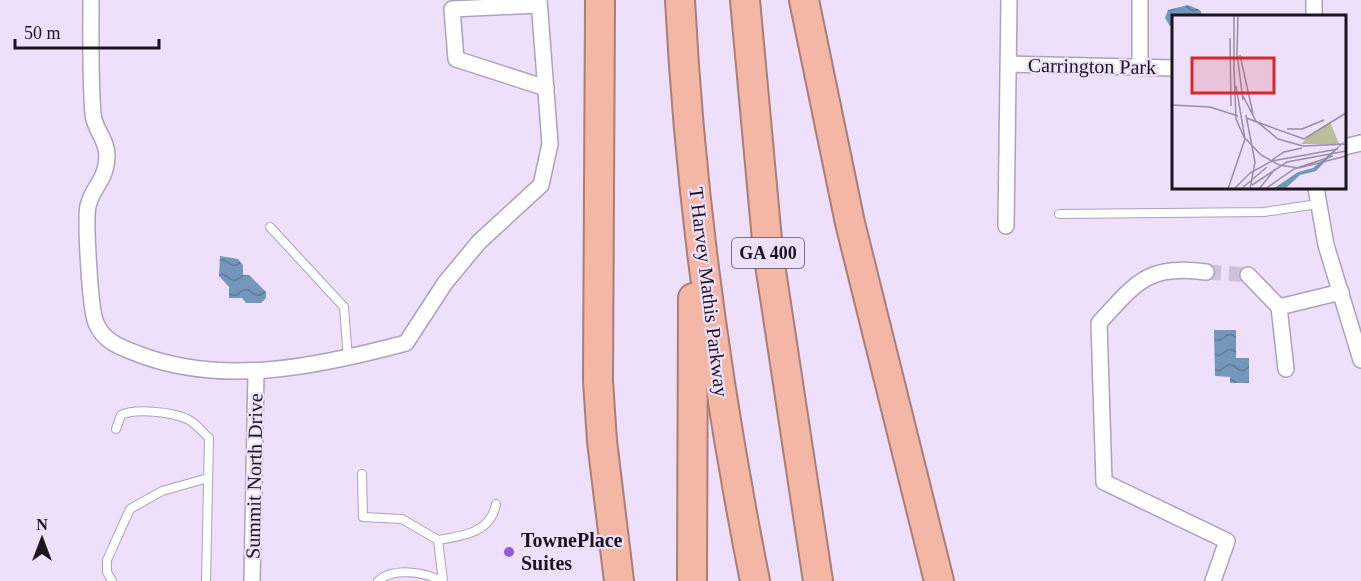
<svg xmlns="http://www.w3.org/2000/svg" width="1361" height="581" viewBox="0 0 1361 581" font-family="Georgia,serif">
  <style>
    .water { fill: url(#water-waves) }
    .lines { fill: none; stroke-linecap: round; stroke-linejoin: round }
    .minor-tunnel { stroke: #cec1d9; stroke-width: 15; stroke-dasharray: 15 8; stroke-linecap: butt }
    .service-casing { stroke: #aea1ba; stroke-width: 10 }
    .minor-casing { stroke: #aea1ba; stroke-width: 18 }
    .motorway-casing { stroke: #a87e76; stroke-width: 32 }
    .service { stroke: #fff; stroke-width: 8 }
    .minor { stroke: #fff; stroke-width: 15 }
    .motorway { stroke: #f5b7a5; stroke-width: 28 }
    .poi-dot { fill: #8f5dd6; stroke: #eedffa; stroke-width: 2 }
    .labels { text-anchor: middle; stroke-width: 4.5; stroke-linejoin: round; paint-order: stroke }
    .shield { fill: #eedffa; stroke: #5a5260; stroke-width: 1.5 }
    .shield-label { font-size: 18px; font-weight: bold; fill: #1a151e }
    .street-label { font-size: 20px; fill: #1a151e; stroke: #eedffa }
    .poi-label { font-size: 20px; font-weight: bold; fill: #1a151e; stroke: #eedffa; text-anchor: start }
    .inset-road { fill: none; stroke: #998ea2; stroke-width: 1.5 }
    .view { fill: #d62828; fill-opacity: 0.15; stroke: #d62828; stroke-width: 3 }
    .inset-edge { fill: none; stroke: #1a151e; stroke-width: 3 }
  </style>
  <defs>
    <pattern id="water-waves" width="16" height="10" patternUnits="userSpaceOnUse" patternTransform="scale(1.5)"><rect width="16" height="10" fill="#7397ba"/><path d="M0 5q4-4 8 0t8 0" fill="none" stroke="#5e7a97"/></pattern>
  </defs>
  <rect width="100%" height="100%" fill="#eedffa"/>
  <!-- water -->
  <g class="water">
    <polygon points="1188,5 1200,10 1203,16 1174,16 1173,27 1170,26 1165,18 1168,10"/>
    <polygon points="220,256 238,259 243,265 243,275 249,275 266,292 266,298 261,303 246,303 242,298 229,298 229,287 219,276"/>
    <polygon points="1214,330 1236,330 1236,358 1249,358 1249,383 1230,383 1230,377 1215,376"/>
  </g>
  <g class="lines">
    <!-- minor-tunnel -->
    <polyline class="minor-tunnel" points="1206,272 1248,275"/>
    <!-- service casing -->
    <g class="service-casing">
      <g id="service">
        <polyline points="1059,214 1264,212 1318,204"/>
        <polyline points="270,227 344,307 348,359"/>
        <path d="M116 429 121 415C136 408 172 412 187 419 195 422 202 432 209 438L206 581"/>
        <polyline points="362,474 363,517 402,519 438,540 443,581"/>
        <path d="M438 540C464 536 491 532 496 504"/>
        <polyline points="112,581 107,572 107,560 130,509 162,491 208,478"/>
        <path d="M378 581C393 567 425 572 441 581"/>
      </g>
    </g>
    <!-- minor casing -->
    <g class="minor-casing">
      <g id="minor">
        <path d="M91 0C91 38 90 76 93 114 94 129 107 139 107 156 106 182 93 185 88 206 85 220 90 310 96 323 104 342 120 347 138 354 224 387 320 366 406 343L445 283 479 242 541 185 550 144 539 0"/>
        <polyline points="1140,0 1140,67"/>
        <polyline points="1314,0 1314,16"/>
        <polyline points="539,5 452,9 456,59 546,88"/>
        <polyline points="1010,64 1174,68"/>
        <polyline points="1344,147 1361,143"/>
        <polyline points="1316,188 1326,245 1361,360"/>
        <polyline points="1006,226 1009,0"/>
        <path d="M1206 272C1147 264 1136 283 1099 323L1104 482 1227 541 1213 581"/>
        <polyline points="1248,275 1279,307 1341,292"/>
        <polyline points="1279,307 1286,369"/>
        <polyline points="252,581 256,372"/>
      </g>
    </g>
    <!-- motorway casing -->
    <g class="motorway-casing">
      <g id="motorway">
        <polyline points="600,0 598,381 602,441 619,581"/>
        <path d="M680 0C690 195 717 390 755 581"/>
        <polyline points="745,0 768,251 818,581"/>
        <polyline points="804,0 850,223 939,581"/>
        <polyline points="692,581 693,298"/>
      </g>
    </g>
    <!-- service -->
    <use href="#service" class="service"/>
    <!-- minor -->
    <use href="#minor" class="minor"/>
    <!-- motorway -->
    <use href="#motorway" class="motorway"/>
  </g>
  <!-- markers -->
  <circle class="poi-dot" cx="509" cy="552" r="6"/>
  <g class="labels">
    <!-- shield labels -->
    <rect class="shield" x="732" y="238" width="72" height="30" rx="4.5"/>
    <g class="shield-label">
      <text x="768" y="259">GA 400</text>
    </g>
    <!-- street labels -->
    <g class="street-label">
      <text transform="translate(1092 66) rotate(1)" y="7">Carrington Park</text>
      <text transform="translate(709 292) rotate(83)" y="7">T Harvey Mathis Parkway</text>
      <text transform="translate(254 476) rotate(-89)" y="7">Summit North Drive</text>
    </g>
    <!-- poi labels -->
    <g class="poi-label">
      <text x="521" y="547">TownePlace<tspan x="521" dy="23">Suites</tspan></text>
    </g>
  </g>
  <!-- overview -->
  <g transform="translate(1172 15)">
    <rect width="174" height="174" fill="#eedffa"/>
    <path d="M158 107 167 129H129L137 121Z" fill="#babd9a"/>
    <path d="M174 125 144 156 128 160 114 173 101 174 126 157 141 153Z" fill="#7397ba"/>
    <path class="inset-road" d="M66 0 65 39 71 85M58 23 59 91M68 40 81 99M62 54 64 104 72 122 89 140 107 150 127 153 174 141M62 56V0M71 81 84 106 106 124 131 131 174 129M0 90 38 92 66 101M74 100 83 147 78 174M74 103 132 124 174 98M115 114H130L152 105M100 145 112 137 130 133M80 170 115 147 174 136M56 174 73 124 64 71M62 174 78 158 100 146 166 134M69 174 95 152M87 174 103 154M93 174 122 154 161 141"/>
    <path class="view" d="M20 43H102V78H20Z"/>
    <rect width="174" height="174" class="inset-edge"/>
  </g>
  <!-- north arrow -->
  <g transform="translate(42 539)" stroke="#eedffa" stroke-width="4.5" paint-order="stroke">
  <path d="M0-4.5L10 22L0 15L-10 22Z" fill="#1a151e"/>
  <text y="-9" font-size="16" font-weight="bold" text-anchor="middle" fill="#1a151e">N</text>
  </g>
  <!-- scale -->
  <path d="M15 39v9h144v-9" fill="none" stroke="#1a151e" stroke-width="3"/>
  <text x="24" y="39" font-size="18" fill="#1a151e" stroke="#eedffa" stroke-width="4.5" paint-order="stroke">50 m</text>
</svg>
